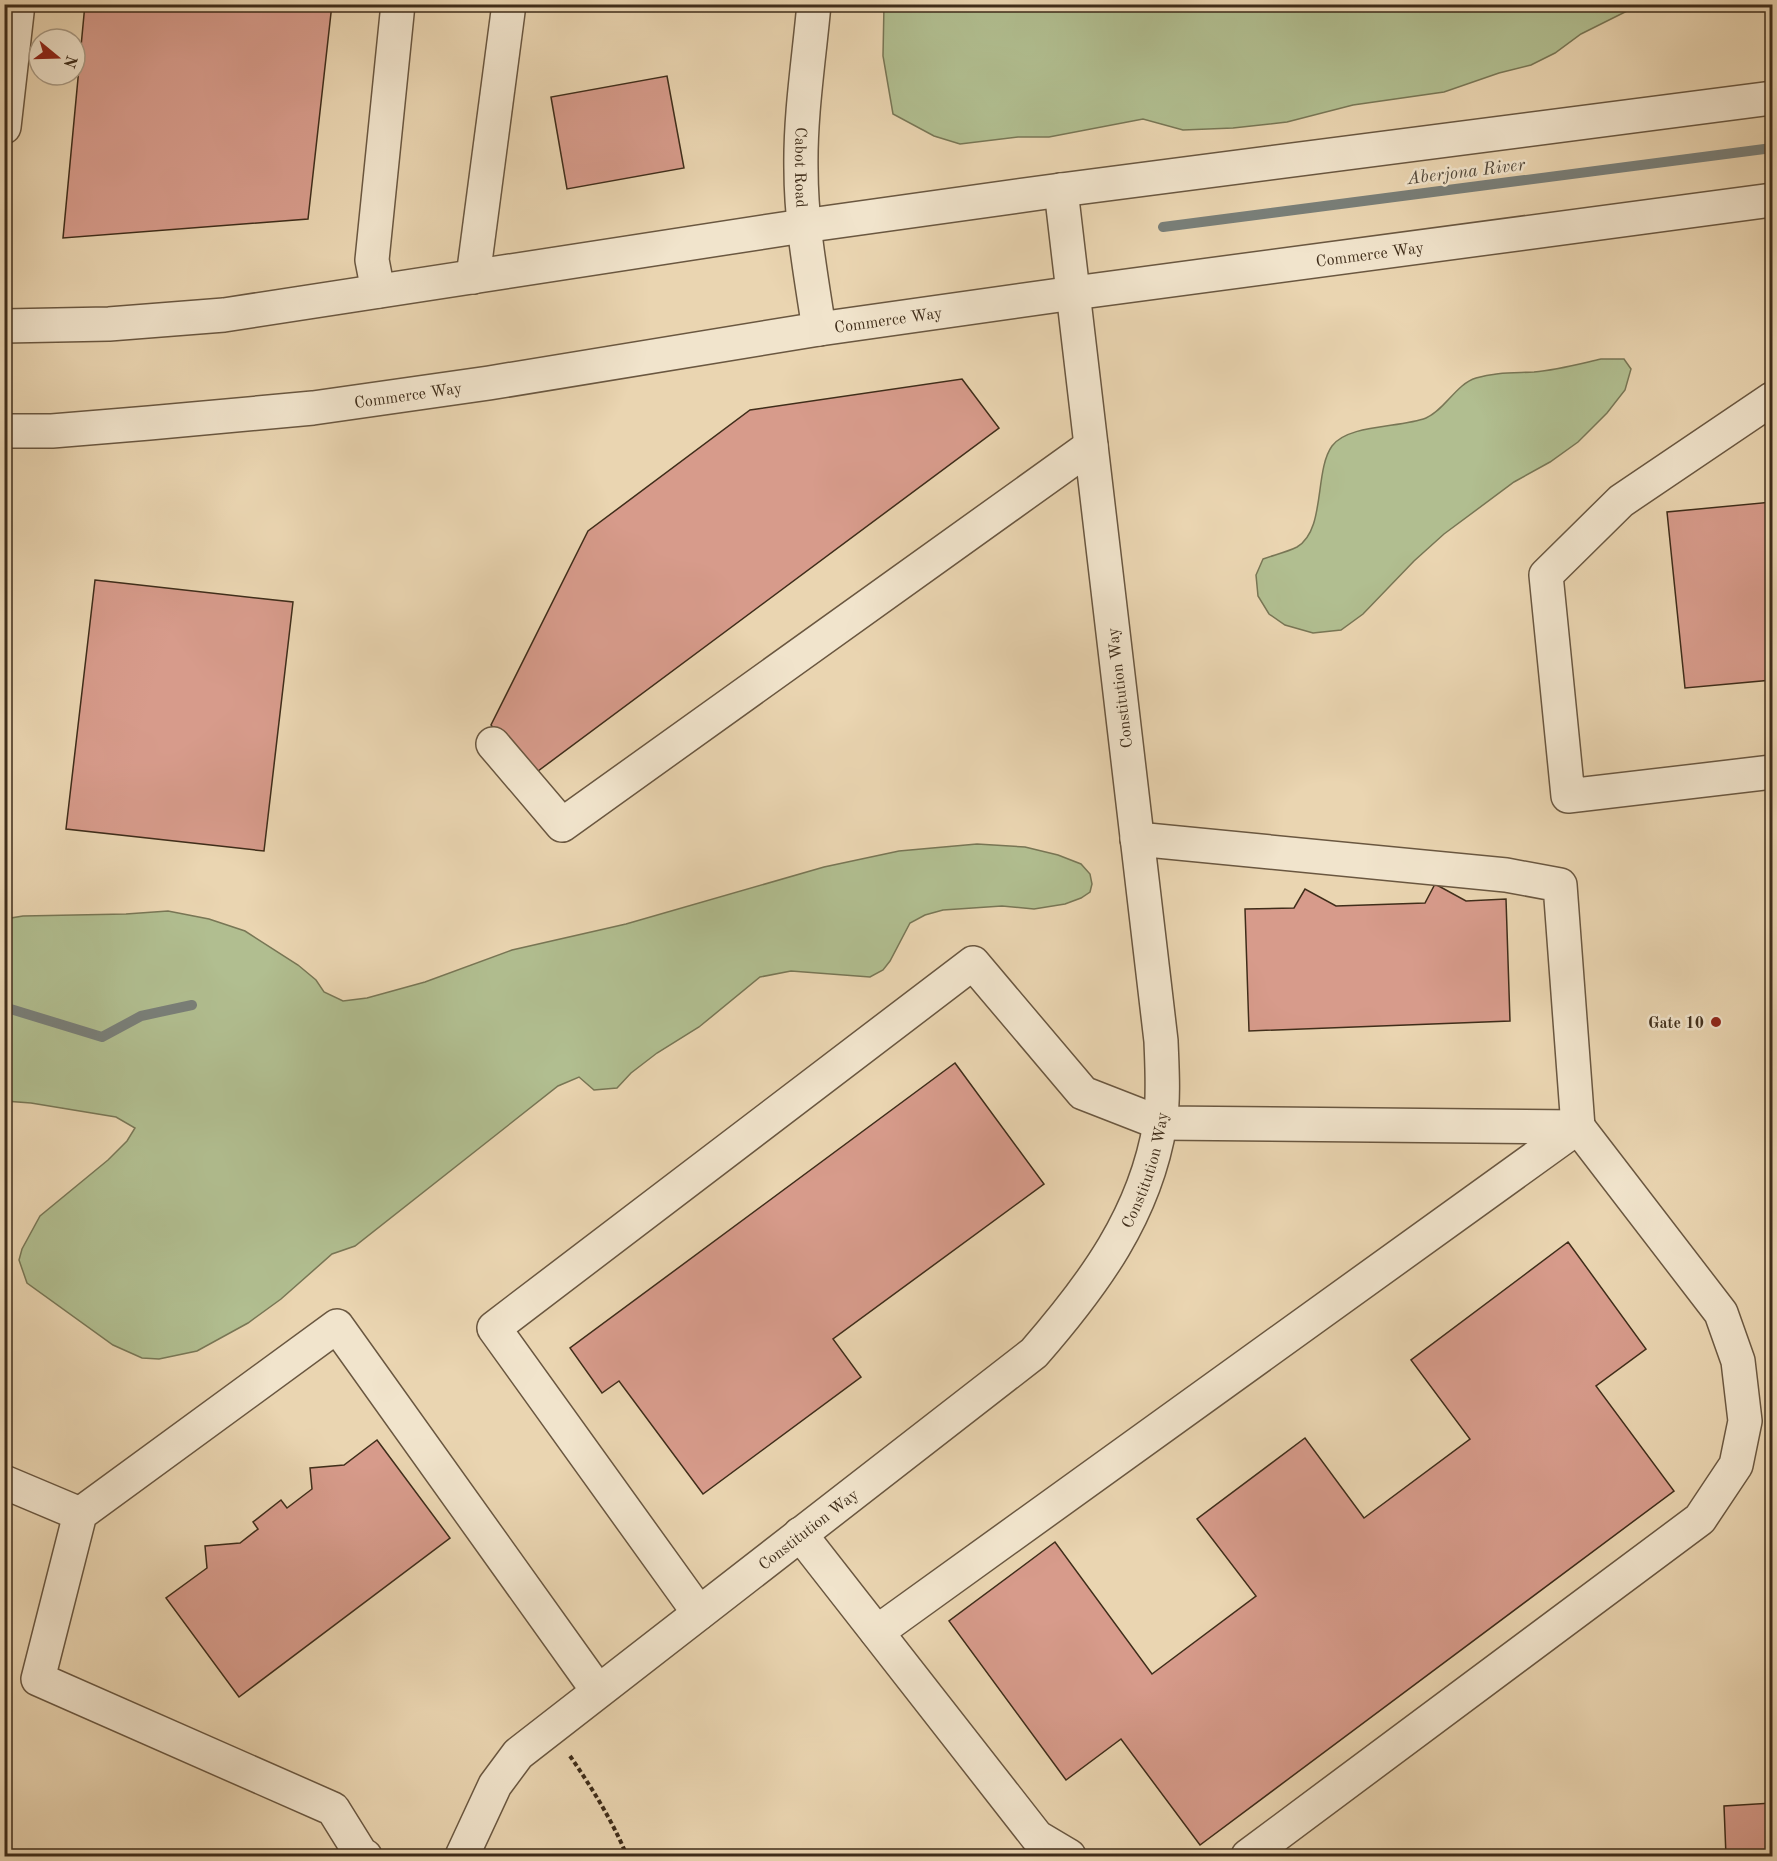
<svg xmlns="http://www.w3.org/2000/svg" width="1777" height="1861" viewBox="0 0 1777 1861" font-family="'Old Standard TT',serif">
  <style>
    .green { fill: #b1be90; stroke: #787655; stroke-width: 1.5 }
    .lines { fill: none; stroke-linecap: round; stroke-linejoin: round }
    .stream { stroke: #797f79; stroke-width: 10 }
    .building { fill: #d79b8b; stroke: #3f2d1a; stroke-width: 1.5 }
    .minor-casing { stroke: #6a5740; stroke-width: 36 }
    .path { stroke: #3f2d1a; stroke-width: 4; stroke-dasharray: 4.5 3; stroke-linecap: butt }
    .minor { stroke: #f1e4cc; stroke-width: 33 }
    .poi-dot { fill: #8f2418; stroke: #f1e4cc; stroke-width: 2 }
    .labels { text-anchor: middle; stroke-width: 5; stroke-linejoin: round; paint-order: stroke }
    .street-label { font-size: 16px; fill: #3f2d1a; stroke: #f1e4cc }
    .poi-label { font-size: 16px; font-weight: bold; fill: #3f2d1a; stroke: #f1e4cc; text-anchor: end }
    .water-label { font-size: 18px; font-style: italic; fill: #52483a; stroke: #f1e4cc }
  </style>
  <rect width="100%" height="100%" fill="#ead5b1"/>
  <filter id="stains"><feTurbulence type="fractalNoise" baseFrequency=".00333" numOctaves="4"/><feColorMatrix values="0 0 0 0 .2 0 0 0 0 .09 0 0 0 0 .02 0 0 0 .5 -.17"/></filter>
  <radialGradient id="worn" r=".72"><stop offset=".6" stop-color="#630" stop-opacity="0"/><stop offset="1" stop-color="#630" stop-opacity=".3"/></radialGradient>
  <!-- green -->
  <g class="green">
    <polygon points="884,5 884,4 1647,5 1627,11 1581,34 1555,53 1531,65 1499,73 1444,92 1353,105 1287,122 1233,128 1183,130 1143,119 1049,137 1018,137 960,144 934,136 893,114 883,56"/>
    <path d="M1601 359H1624L1631 369 1625 390 1607 413 1578 442 1550 462 1514 482 1444 534 1414 561 1363 614 1341 630 1313 633 1285 625 1269 614 1258 596 1256 575 1263 559C1274 555 1287 552 1297 547 1326 530 1314 471 1332 446 1348 424 1401 428 1426 418 1445 410 1456 384 1476 378 1495 372 1514 373 1534 372 1557 370 1579 364 1601 359Z"/>
    <polygon points="977,844 1025,847 1058,855 1081,864 1090,874 1092,884 1090,892 1081,898 1065,904 1034,909 1002,906 943,910 925,915 910,923 890,961 883,970 870,977 791,971 760,977 699,1027 657,1053 631,1073 617,1088 594,1090 579,1077 558,1086 355,1246 332,1254 281,1299 248,1323 197,1351 159,1359 142,1358 113,1345 27,1283 19,1260 22,1249 40,1216 108,1160 127,1141 135,1128 116,1117 31,1103 5,1101 5,919 23,916 126,914 168,911 209,919 245,931 298,965 316,980 324,992 343,1001 367,998 425,982 512,950 626,924 824,867 899,851"/>
  </g>
  <g class="lines">
    <!-- stream -->
    <g class="stream">
      <polyline points="1163,227 1772,148"/>
      <polyline points="4,1007 102,1037 141,1016 192,1005"/>
    </g>
  </g>
  <!-- building -->
  <g class="building">
    <polygon points="85,4 332,4 308,219 63,238"/>
    <polygon points="667,76 684,168 567,189 551,97"/>
    <polygon points="962,379 999,428 530,777 491,725 588,531 750,410"/>
    <polygon points="1772,502 1772,680 1685,688 1667,512"/>
    <polygon points="95,580 293,602 264,851 66,829"/>
    <polygon points="1435,884 1466,901 1506,899 1510,1021 1249,1031 1245,909 1294,908 1305,889 1336,906 1425,903"/>
    <polygon points="955,1063 1044,1184 833,1339 861,1377 703,1494 619,1381 602,1393 570,1348"/>
    <polygon points="1568,1242 1646,1349 1596,1386 1674,1491 1200,1845 1121,1739 1066,1780 949,1621 1055,1542 1152,1674 1256,1596 1197,1519 1305,1438 1364,1518 1470,1439 1411,1360"/>
    <polygon points="377,1440 450,1538 239,1697 166,1598 207,1568 205,1546 240,1543 258,1529 253,1522 281,1500 287,1508 312,1489 310,1468 344,1465"/>
    <polygon points="1772,1803 1772,1856 1726,1856 1724,1806"/>
  </g>
  <g class="lines">
    <!-- minor casing -->
    <g class="minor-casing">
      <g id="minor">
        <path id="s1" d="M814 4C809 59 800 115 801 169 801 223 811 276 819 329"/>
        <polyline points="4,127 18,4"/>
        <polyline points="473,277 509,4"/>
        <polyline points="378,291 372,260 398,4"/>
        <polyline points="4,326 109,324 224,315 803,226 1061,190 1772,98"/>
        <polyline points="1772,399 1621,501 1546,575 1568,796 1772,772"/>
        <path id="s2" d="M4 431H52L149 423 313 408 489 383 819 329 1074 293 1772 200"/>
        <polyline points="493,744 562,825 1091,446"/>
        <polyline points="4,1482 80,1514"/>
        <polyline points="800,1534 1037,1837 1069,1856"/>
        <polyline points="699,1613 494,1328 973,963 1083,1093 1160,1123 1578,1127 1721,1313 1738,1361 1745,1421 1736,1465 1700,1519 1248,1856"/>
        <polyline points="877,1632 1578,1127 1560,885 1506,875 1137,839"/>
        <polyline points="365,1856 361,1854 333,1809 38,1679 80,1514 337,1326 598,1691"/>
        <path id="s3" d="M462 1856 495 1785 518 1754 1034 1353C1094 1284 1145 1215 1160 1124 1164 1097 1162 1068 1161 1041L1061 190"/>
      </g>
    </g>
    <!-- path -->
    <path class="path" d="M570 1756C592 1788 612 1820 627 1856"/>
    <!-- minor -->
    <use href="#minor" class="minor"/>
  </g>
  <!-- markers -->
  <circle class="poi-dot" cx="1716" cy="1022" r="6"/>
  <g class="labels">
    <!-- street labels -->
    <g class="street-label">
      <text dy="6" stroke="none"><textPath href="#s1" startOffset="164">Cabot Road</textPath></text>
      <text dy="6" stroke="none"><textPath href="#s2" startOffset="1378">Commerce Way</textPath></text>
      <text dy="6" stroke="none"><textPath href="#s2" startOffset="892">Commerce Way</textPath></text>
      <text dy="6" stroke="none"><textPath href="#s2" startOffset="406">Commerce Way</textPath></text>
      <text transform="translate(1119 688) rotate(-97)" y="6">Constitution Way</text>
      <text dy="6" stroke="none"><textPath href="#s3" startOffset="987">Constitution Way</textPath></text>
      <text dy="6" stroke="none"><textPath href="#s3" startOffset="484">Constitution Way</textPath></text>
    </g>
    <!-- poi labels -->
    <g class="poi-label">
      <text x="1704" y="1028">Gate 10</text>
    </g>
    <!-- water labels -->
    <g class="water-label">
      <text transform="translate(1466 171) rotate(-7)" y="6">Aberjona River</text>
    </g>
  </g>
  <!-- margin -->
  <rect width="1777" height="1861" fill="none" stroke="#ead5b1" stroke-width="24"/>
  <rect x="6" y="6" width="1765" height="1849" fill="none" stroke="#3f2d1a" stroke-width="3"/>
  <rect x="12" y="12" width="1753" height="1837" fill="none" stroke="#3f2d1a" stroke-width="1.5"/>
  <!-- north arrow -->
  <g transform="translate(57 57) rotate(109)"><circle r="28" fill="#f1e4cc" stroke="#aa9b85" stroke-width="1.5"/>
  <path d="M0-4.5L10 22L0 15L-10 22Z" fill="#8f2418"/>
  <text y="-9" font-size="16" font-weight="bold" text-anchor="middle" fill="#3f2d1a">N</text>
  </g>
  <rect width="100%" height="100%" filter="url(#stains)"/>
  <rect width="100%" height="100%" fill="url(#worn)"/>
</svg>
